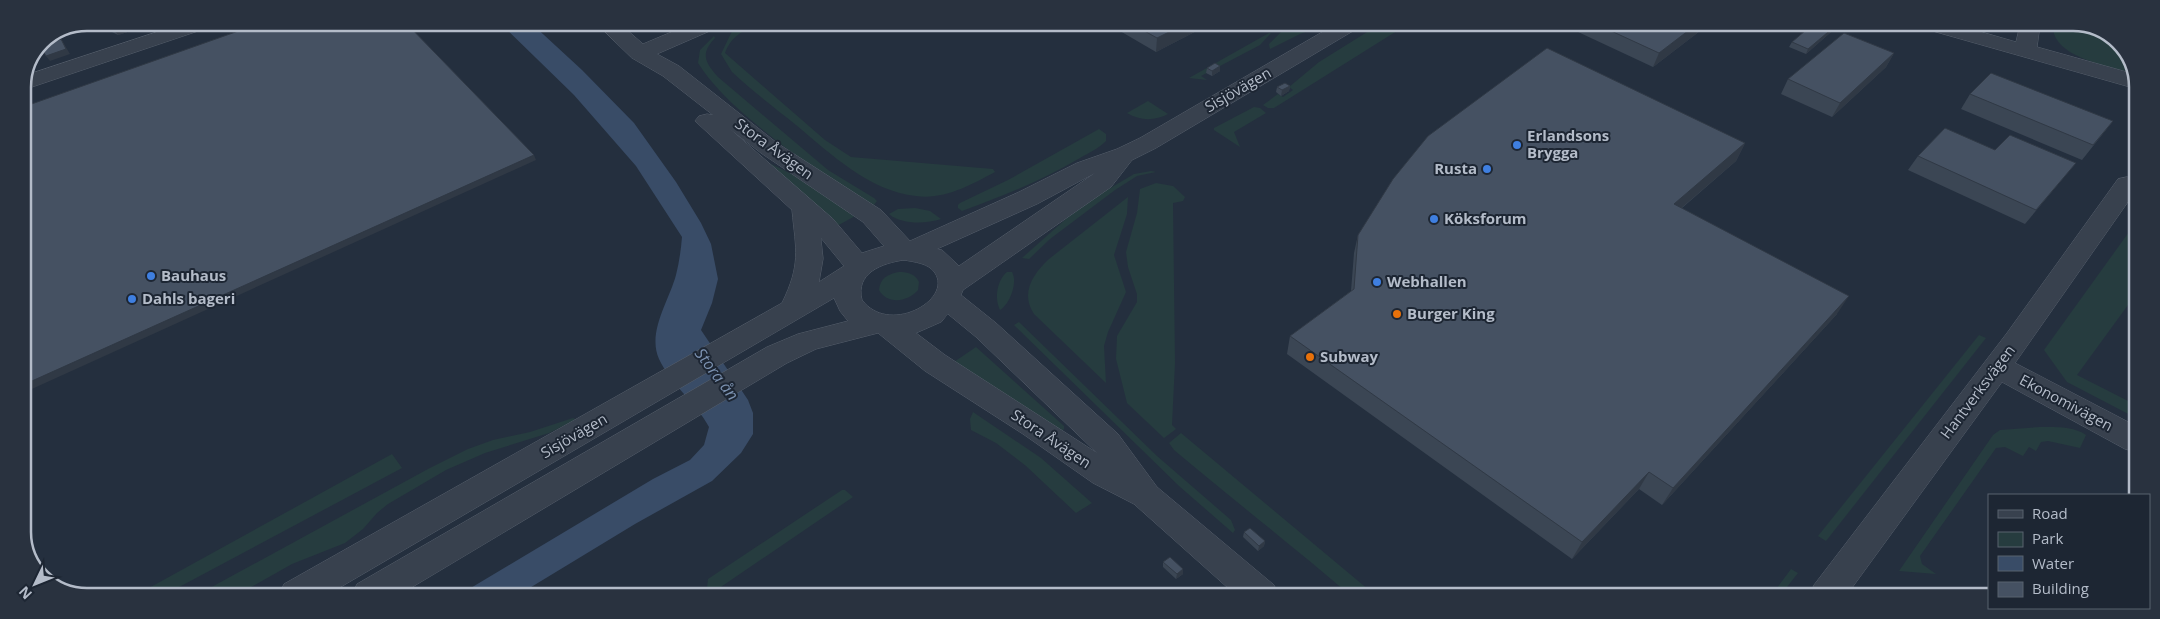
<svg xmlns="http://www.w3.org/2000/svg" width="2160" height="619" viewBox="0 0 2160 619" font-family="'Open Sans',sans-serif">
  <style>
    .green { fill: #263c3f }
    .water { fill: #394c67 }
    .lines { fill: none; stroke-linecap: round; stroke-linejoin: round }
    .minor-casing { stroke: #565f6c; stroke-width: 1 }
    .minor { fill: #38414e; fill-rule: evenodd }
    .wall { fill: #3b4654 }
    .shaded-wall { fill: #303945 }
    .building { fill: #455162; stroke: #303945 }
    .shop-dot { fill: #3f7fe0; stroke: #1d2633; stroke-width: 2 }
    .food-dot { fill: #e8710a; stroke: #1d2633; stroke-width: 2 }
    .labels { text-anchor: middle; stroke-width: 4; stroke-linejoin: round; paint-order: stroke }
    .street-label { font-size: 15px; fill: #b4bcc9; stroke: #1d2633 }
    .poi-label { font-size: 15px; font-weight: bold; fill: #b4bcc9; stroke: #1d2633; text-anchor: start }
    .water-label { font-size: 16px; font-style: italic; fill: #7c92b1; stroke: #1d2633 }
    .rim { fill: none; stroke: #b4bcc9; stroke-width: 2.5 }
  </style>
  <rect width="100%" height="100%" fill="#242f3e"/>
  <!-- green -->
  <g class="green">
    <path d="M743 23H760C743 31 732 35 725 53L825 140 851 157 993 169 995 172C971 185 944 200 916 196 869 191 831 154 796 125 775 108 752 91 732 72L721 54 734 27Z"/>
    <polygon points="1292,24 1327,24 1300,34 1270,49 1269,44 1285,28"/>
    <polygon points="1380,24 1408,24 1274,108 1268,108 1263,105 1278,94 1283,97 1293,90 1289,87 1319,62"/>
    <path d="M2053 25H2089L2122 45 2134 73C2110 67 2051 57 2053 25Z"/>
    <polygon points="1269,33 1271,33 1260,45 1201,76 1207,80 1189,78"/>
    <path d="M714 36 715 38C700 54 705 62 718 77L828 170 874 198 877 201 872 207C827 178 784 149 744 114 727 99 710 82 698 63L700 50Z"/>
    <path d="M1148 101 1168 114C1155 121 1140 121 1127 113Z"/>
    <polygon points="1254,107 1260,108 1266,113 1234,132 1240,147 1214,130 1214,128"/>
    <path d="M1099 129 1106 134V141C1099 148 1089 153 1080 158 1043 180 1003 196 962 211L958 208V205L960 203 1008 180Z"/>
    <polygon points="765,161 808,182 857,215 835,227"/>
    <polygon points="1151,171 1156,172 1137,176 1115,190 1050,239 1029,259 1022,258 1067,218 1097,196 1134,174"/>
    <polygon points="1156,183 1173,186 1185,197 1183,201 1173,203 1175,363 1172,425 1176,429 1164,438 1127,403 1116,359 1117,336 1137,302 1137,294 1128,267 1126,252 1137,213 1140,189"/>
    <path d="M1128 197 1127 214 1114 255 1126 292 1108 332 1104 346 1106 383 1034 314C1020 293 1033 274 1049 259Z"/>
    <path d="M915 208 930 211 941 219C926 224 902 225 889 214L898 209Z"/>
    <polygon points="2137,231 2136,294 2077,375 2136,405 2136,418 2067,382 2044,350 2129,232"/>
    <path d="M899 272C908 272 915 274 919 282L918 290C908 302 887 305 879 290 880 278 888 274 899 272Z"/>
    <path d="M1007 272H1012C1018 282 1010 304 1000 310 994 298 997 280 1007 272Z"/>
    <polygon points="1019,322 1157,456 1231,520 1235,530 1233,533 1179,486 1014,325"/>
    <polygon points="1979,335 1986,338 1826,541 1818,536"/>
    <polygon points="976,347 1064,426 1064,429 1062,431 951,364"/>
    <polygon points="973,412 1041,458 1092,503 1076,513 1026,466 996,443 971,430 970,419"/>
    <polygon points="573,418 575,419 573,421 549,433 485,453 446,470 388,504 377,513 363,529 345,543 292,564 237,595 197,595 428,469 468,449 493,440 530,432"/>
    <path d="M2040 427C2054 427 2074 426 2086 435L2080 448 2048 441 2041 442 2036 451 2029 447 2023 456 2005 447 1996 448 1920 556 1922 564 1936 574 1899 571 1993 435 2000 430Z"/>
    <path d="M1181 433 1363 585 1377 596H1351C1293 546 1232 499 1174 450L1169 443Z"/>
    <polygon points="392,454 402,468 166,594 138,594"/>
    <polygon points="842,490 845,490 853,497 712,593 707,588 708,579"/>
    <polygon points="1791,569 1798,573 1780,596 1729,596 1728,594 1771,596"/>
  </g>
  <!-- water -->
  <path class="water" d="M500 23H531L582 70 634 123 676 182 701 223 711 244 718 279 712 303 701 330 748 400 753 413V434L741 453 712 481 635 524 518 595H459L653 479 690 460 704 445 709 427C696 402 671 385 659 359 647 332 669 301 676 275 679 263 681 250 682 237L636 166 574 95Z"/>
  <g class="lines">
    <!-- minor casing -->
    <g class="minor-casing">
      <g id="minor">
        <polygon points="184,23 214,23 210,27 23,90 27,75"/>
        <path d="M596 23H619L643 44 693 23H722L719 27 657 54 679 66 777 143 881 210 910 241 1019 192 1077 163 1117 149 1140 138 1336 24H1361L1358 28 1156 148 1132 160 1111 187 963 290 961 295 996 323 1118 434 1157 487 1274 585 1279 596H1237L1134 504 1093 483 1023 434 925 371 878 333 816 349 787 363 399 595H352L357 584 767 347 798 334 848 321 840 311 834 298 327 595H279L284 584 782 303C801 264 796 251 792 210L695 121 699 116 707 114 713 115 663 76 632 58ZM730 129 761 153 863 222 884 246 862 253 833 219ZM1095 173 959 266 942 250 937 249 1037 204ZM821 238 844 266 819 282 823 259ZM904 260C914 262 929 263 935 273 953 300 889 336 862 300 855 273 882 263 904 260ZM948 314 976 337 1097 453 945 355 916 333 941 322Z"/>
        <polygon points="1919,24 1954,24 2016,42 2020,25 2040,25 2037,47 2134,74 2137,89 1922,28"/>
        <polygon points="2127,177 2136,179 2137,189 2015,363 2136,426 2136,452 2125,449 2002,382 1846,596 1809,596 1814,585 2007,333 2118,179"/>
      </g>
    </g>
    <!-- minor -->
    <use href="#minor" class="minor"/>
  </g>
  <!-- wall -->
  <g class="wall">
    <polygon points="92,22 155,23 118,35"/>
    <polygon points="1108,24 1210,24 1156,52"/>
    <polygon points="1561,24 1709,24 1653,67"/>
    <polygon points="1831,32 1806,54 1789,47 1792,42"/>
    <polygon points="1894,53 1886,67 1832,117 1781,94 1788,79"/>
    <polygon points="1220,66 1220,71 1212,76 1206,73 1207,68"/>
    <polygon points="1290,86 1289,91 1281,96 1276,92 1277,87"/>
    <polygon points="1970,94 2113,121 2082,160 1961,109"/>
    <polygon points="1745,143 1736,161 1682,208 1837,314 1662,505 1639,489 1572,559 1287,354 1290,336 1351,291 1354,253 1358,235"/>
    <polygon points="1995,150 2064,177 2025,224 1908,170 1918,156"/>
    <polygon points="1244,532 1265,541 1264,546 1258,551 1243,537"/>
    <polygon points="1163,562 1183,569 1183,574 1176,579 1163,567"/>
  </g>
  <!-- shaded-wall -->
  <g class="shaded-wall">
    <polygon points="109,23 155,23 118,35"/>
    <polygon points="1185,24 1210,24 1156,52 1157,38"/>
    <polygon points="1697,24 1709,24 1653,67 1659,53"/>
    <polygon points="1834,27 1831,32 1806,54 1808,49"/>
    <polygon points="61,39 70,54 50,61 46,56"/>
    <polygon points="1894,53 1886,67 1832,117 1840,103"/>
    <polygon points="1220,66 1220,71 1212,76 1212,71"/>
    <polygon points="1290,86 1289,91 1281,96 1282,90"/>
    <polygon points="1745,143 1736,161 1666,221 1674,204"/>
    <polygon points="534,155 536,160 23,393 23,385"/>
    <polygon points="1849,296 1837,314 1662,505 1673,488"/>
    <polygon points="1649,472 1639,489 1572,559 1582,542"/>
    <polygon points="1265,541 1264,546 1258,551 1259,546"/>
    <polygon points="1183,569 1183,574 1176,579 1177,574"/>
  </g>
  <!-- building -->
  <g class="building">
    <polygon points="261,23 406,23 534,155 23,385 23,107"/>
    <polygon points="1132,24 1185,24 1157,38"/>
    <polygon points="1596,24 1697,24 1659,53"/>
    <polygon points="1813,24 1826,24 1834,27 1808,49 1792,42"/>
    <polygon points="1844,33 1894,53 1840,103 1788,79"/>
    <polygon points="61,39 66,49 46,56 40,46"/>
    <polygon points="1547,48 1745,143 1674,204 1849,296 1673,488 1649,472 1582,542 1290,336 1354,289 1358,235 1393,179 1428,136"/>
    <polygon points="1215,63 1220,66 1212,71 1207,68"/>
    <polygon points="1991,73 2113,121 2093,145 1970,94"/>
    <polygon points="1285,83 1290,86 1282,90 1277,87"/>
    <polygon points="1945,128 1995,150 2010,135 2076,163 2036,210 1918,156"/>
    <polygon points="1250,528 1265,541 1259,546 1244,532"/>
    <polygon points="1170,557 1183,569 1177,574 1163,562"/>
  </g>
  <!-- markers -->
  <g class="shop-dot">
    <circle cx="1517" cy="145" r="5"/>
    <circle cx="1487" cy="169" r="5"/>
    <circle cx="1434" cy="219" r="5"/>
    <circle cx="151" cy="276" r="5"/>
    <circle cx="1377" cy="282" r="5"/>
    <circle cx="132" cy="299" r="5"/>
  </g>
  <g class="food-dot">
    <circle cx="1397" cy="314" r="5"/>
    <circle cx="1310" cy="357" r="5"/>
  </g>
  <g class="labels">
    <!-- street labels -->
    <g class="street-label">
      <text transform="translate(1238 90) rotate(-30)" y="5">Sisjövägen</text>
      <text transform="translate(774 149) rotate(36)" y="5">Stora Åvägen</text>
      <text transform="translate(1978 392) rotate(-53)" y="5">Hantverksvägen</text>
      <text transform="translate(2066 403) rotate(28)" y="5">Ekonomivägen</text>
      <text transform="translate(574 436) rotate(-30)" y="5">Sisjövägen</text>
      <text transform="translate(1051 439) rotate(34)" y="5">Stora Åvägen</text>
    </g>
    <!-- poi labels -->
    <g class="poi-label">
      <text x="1527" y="141">Erlandsons<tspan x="1527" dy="17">Brygga</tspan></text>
      <text x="1477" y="174" text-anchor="end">Rusta</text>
      <text x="1444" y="224">Köksforum</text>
      <text x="161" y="281">Bauhaus</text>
      <text x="1387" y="287">Webhallen</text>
      <text x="142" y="304">Dahls bageri</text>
      <text x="1407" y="319">Burger King</text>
      <text x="1320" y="362">Subway</text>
    </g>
    <!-- water labels -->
    <g class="water-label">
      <text transform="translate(717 374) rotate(53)" y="6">Stora ån</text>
    </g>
  </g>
  <!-- crop -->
  <path d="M0 0H2160V619H0ZM87 31H2073A56 56 0 0 1 2129 87V532A56 56 0 0 1 2073 588H87A56 56 0 0 1 31 532V87A56 56 0 0 1 87 31Z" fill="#29323f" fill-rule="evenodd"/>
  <path class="rim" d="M87 31H2073A56 56 0 0 1 2129 87V532A56 56 0 0 1 2073 588H87A56 56 0 0 1 31 532V87A56 56 0 0 1 87 31Z"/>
  <!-- legend -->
  <rect x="1988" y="494" width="162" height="115" fill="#1d2633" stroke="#59626f"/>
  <rect x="1998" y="510" width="25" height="8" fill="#38414e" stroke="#59626f"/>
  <text x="2032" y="519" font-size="15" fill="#b4bcc9">Road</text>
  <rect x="1998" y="532" width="25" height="15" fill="#263c3f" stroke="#59626f"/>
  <text x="2032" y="544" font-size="15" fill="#b4bcc9">Park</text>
  <rect x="1998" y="556" width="25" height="15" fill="#394c67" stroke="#59626f"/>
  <text x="2032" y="569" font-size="15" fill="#b4bcc9">Water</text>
  <rect x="1998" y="582" width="25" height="15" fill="#455162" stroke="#59626f"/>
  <text x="2032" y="594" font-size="15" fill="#b4bcc9">Building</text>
  <!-- north arrow -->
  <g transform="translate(35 584) rotate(227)" stroke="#1d2633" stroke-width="4" paint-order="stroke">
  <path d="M0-4L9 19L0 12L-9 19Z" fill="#b4bcc9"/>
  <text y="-8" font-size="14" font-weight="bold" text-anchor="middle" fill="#b4bcc9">N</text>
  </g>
</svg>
